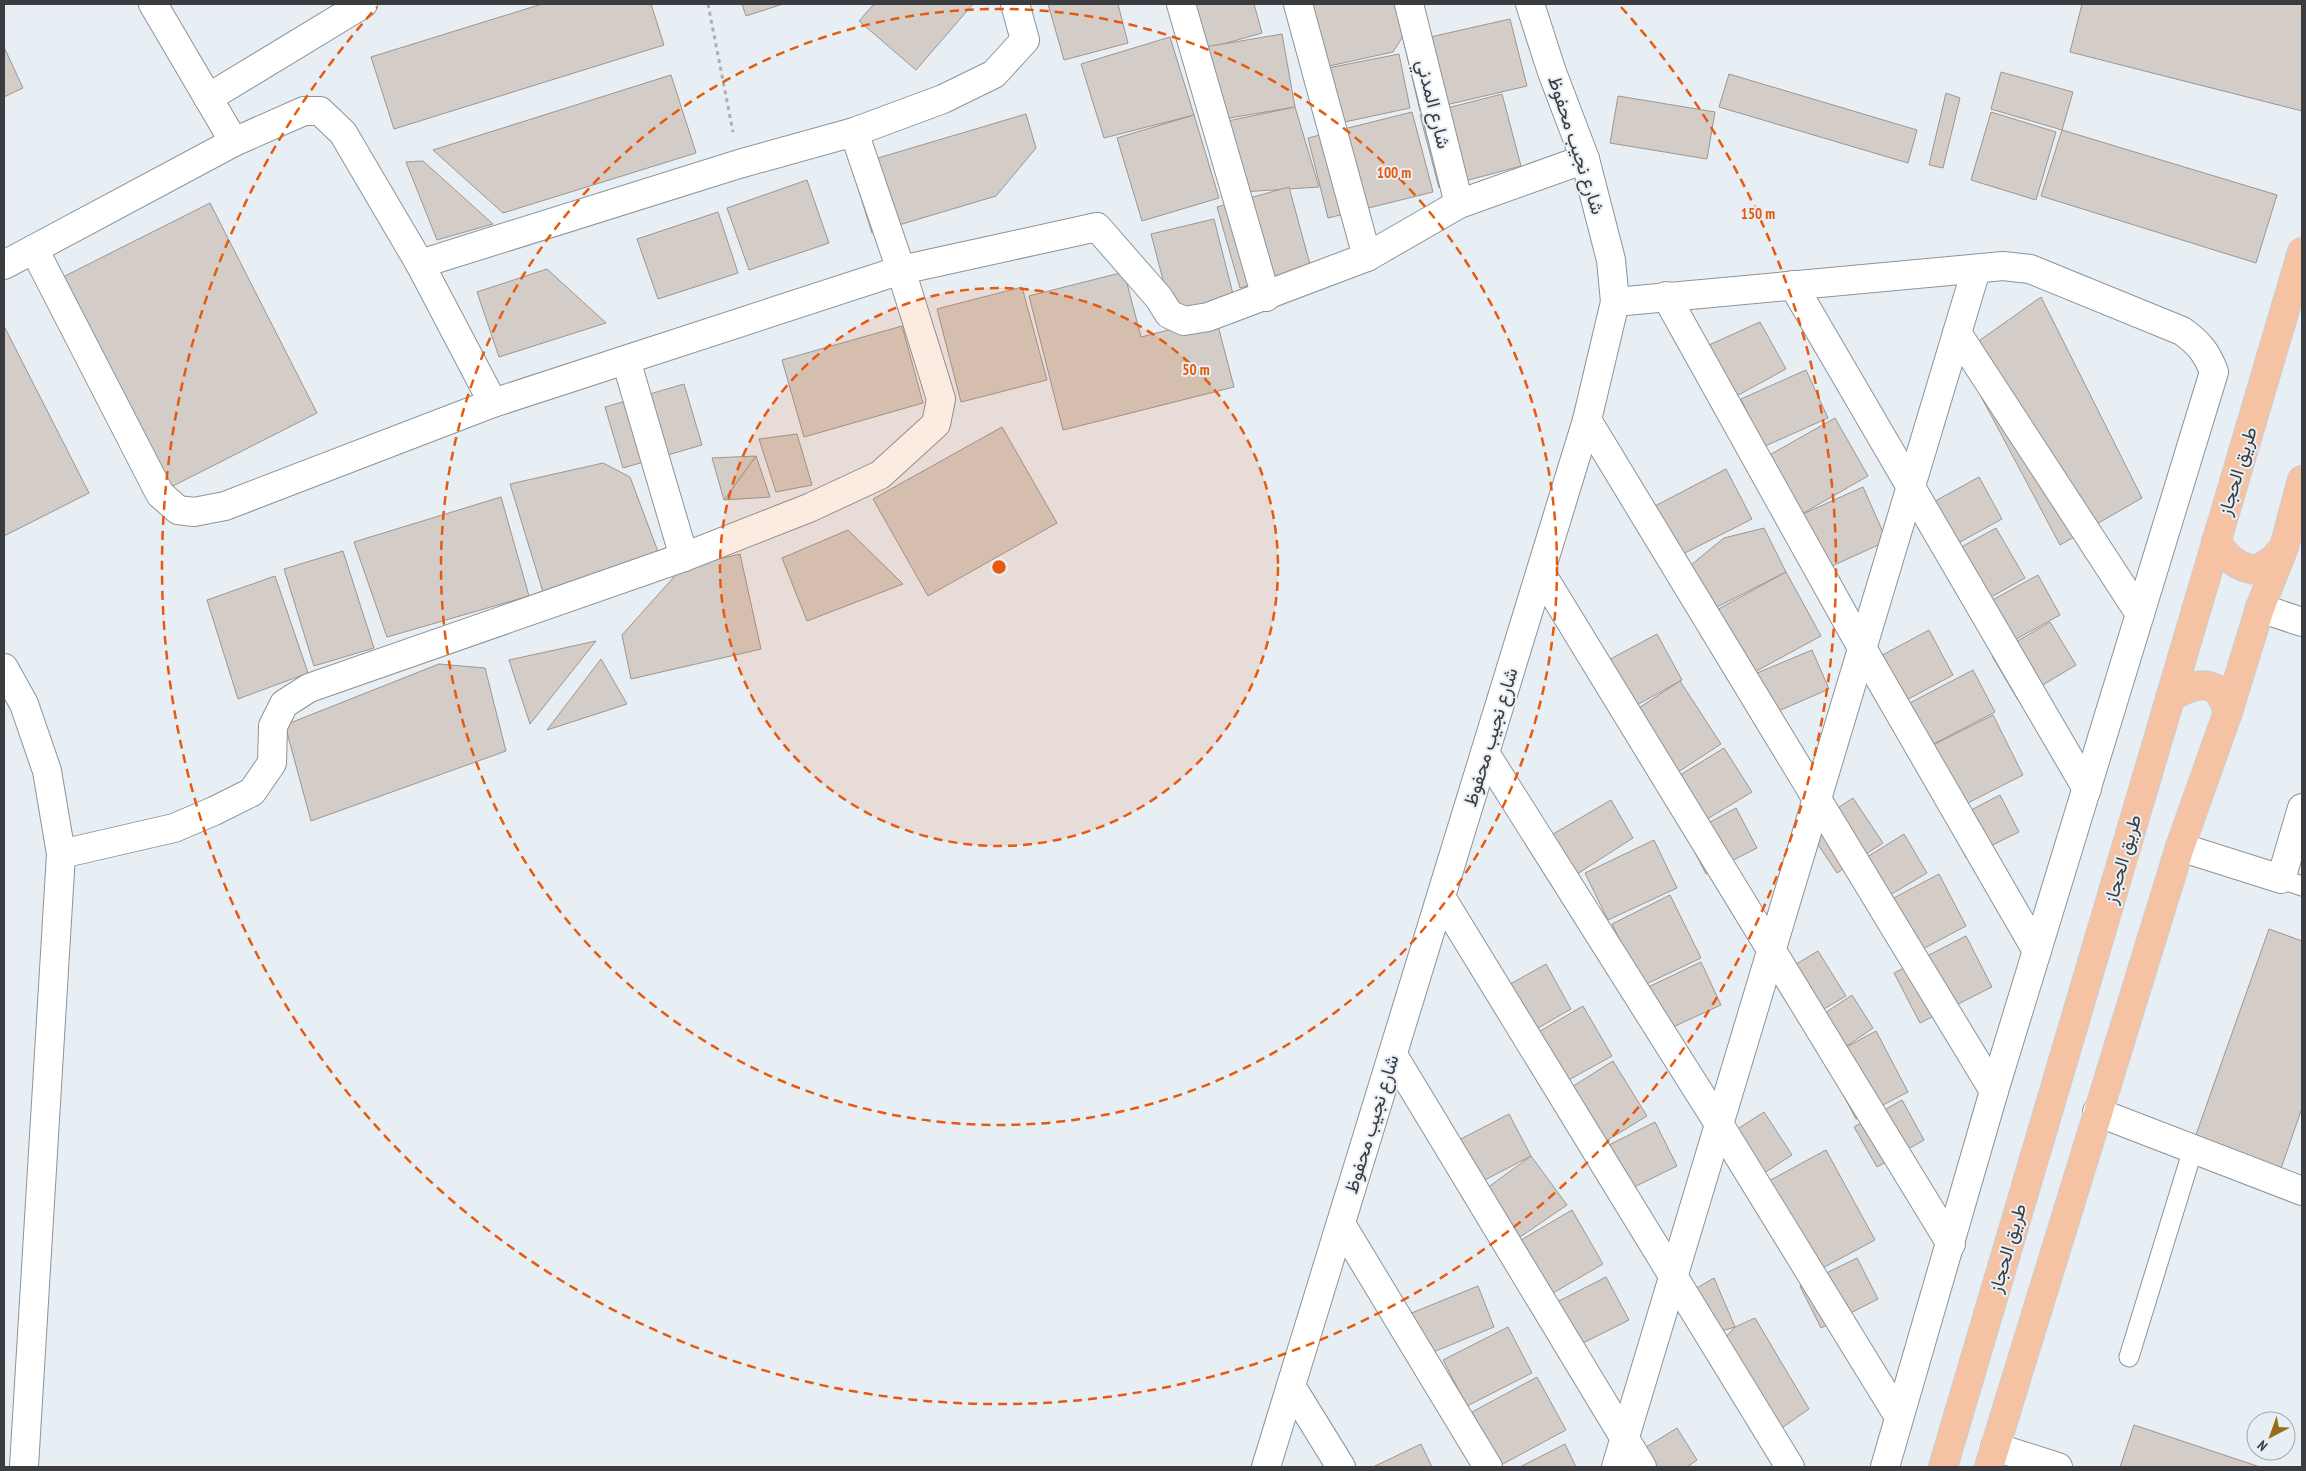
<svg xmlns="http://www.w3.org/2000/svg" width="2306" height="1471" viewBox="0 0 2306 1471" font-family="'PT Sans Narrow',Vazirmatn,sans-serif">
  <style>
    .building { fill: #d4ccc7; stroke: #9d9691 }
    .lines { fill: none; stroke-linecap: round; stroke-linejoin: round }
    .service-casing { stroke: #8d9499; stroke-width: 21 }
    .minor-casing { stroke: #8d9499; stroke-width: 30 }
    .primary-casing { stroke: #cccccd; stroke-width: 30 }
    .path { stroke: #aab0b5; stroke-width: 3; stroke-dasharray: 4 4; stroke-linecap: butt }
    .service { stroke: #fff; stroke-width: 19 }
    .minor { stroke: #fff; stroke-width: 28 }
    .primary { stroke: #f5c3a3; stroke-width: 28 }
    .ring { fill: none; stroke: #e8590c; stroke-width: 2.5; stroke-dasharray: 9 6 }
    .labels { text-anchor: middle; stroke-width: 4; stroke-linejoin: round; paint-order: stroke }
    .street-label { font-size: 19px; fill: #3a3c3f; stroke: #e7eef4 }
    .centre { fill: #e8590c; stroke: #e7eef4; stroke-width: 2.5 }
    .ring-label { font-size: 15px; text-anchor: middle; font-weight: bold; fill: #e8590c; stroke: #e7eef4; stroke-width: 4; stroke-linejoin: round; paint-order: stroke }
  </style>
  <rect width="100%" height="100%" fill="#e7eef4"/>
  <!-- building -->
  <g class="building">
    <polygon points="542,4 651,4 664,45 394,129 371,57"/>
    <polygon points="742,4 783,4 746,16"/>
    <polygon points="874,4 973,4 916,70 859,21"/>
    <polygon points="1048,4 1118,4 1128,43 1064,60"/>
    <polygon points="1169,4 1254,4 1262,33 1184,55"/>
    <polygon points="1302,4 1403,4 1409,27 1393,52 1320,68"/>
    <polygon points="2082,4 2302,4 2302,111 2070,52"/>
    <polygon points="1510,19 1527,86 1420,111 1404,43"/>
    <polygon points="1282,34 1295,107 1218,120 1205,47"/>
    <polygon points="1170,37 1194,115 1104,138 1081,64"/>
    <polygon points="4,47 23,88 4,97"/>
    <polygon points="1399,54 1410,108 1340,123 1328,68"/>
    <polygon points="2001,72 2073,92 2062,130 1991,109"/>
    <polygon points="1729,74 1917,130 1908,163 1719,107"/>
    <polygon points="671,75 696,153 503,213 433,150"/>
    <polygon points="1946,93 1960,98 1943,168 1929,165"/>
    <polygon points="1502,94 1521,166 1439,188 1420,115"/>
    <polygon points="1618,96 1715,112 1707,159 1610,143"/>
    <polygon points="1295,107 1319,187 1242,192 1223,122"/>
    <polygon points="1412,112 1433,192 1328,218 1308,138"/>
    <polygon points="1991,112 2056,132 2036,200 1971,180"/>
    <polygon points="1026,114 1036,148 996,196 872,233 851,166"/>
    <polygon points="1194,115 1219,198 1142,221 1117,138"/>
    <polygon points="2062,130 2277,195 2256,263 2041,196"/>
    <polygon points="423,161 493,224 437,240 406,162"/>
    <polygon points="807,180 829,243 749,270 727,208"/>
    <polygon points="1289,187 1311,268 1240,288 1217,207"/>
    <polygon points="210,203 317,413 171,487 63,277"/>
    <polygon points="718,212 738,273 658,299 637,239"/>
    <polygon points="1214,219 1234,298 1172,314 1151,234"/>
    <polygon points="547,269 606,323 499,357 477,292"/>
    <polygon points="1124,272 1141,337 1216,318 1234,387 1063,430 1029,296"/>
    <polygon points="1022,287 1047,380 961,402 937,309"/>
    <polygon points="2041,297 2142,498 2060,545 1959,355"/>
    <polygon points="1760,322 1786,369 1731,399 1700,349"/>
    <polygon points="4,326 89,493 4,536"/>
    <polygon points="902,326 923,403 804,437 782,360"/>
    <polygon points="1806,370 1828,418 1763,447 1741,399"/>
    <polygon points="684,384 702,445 623,468 605,407"/>
    <polygon points="1835,418 1868,476 1800,515 1766,457"/>
    <polygon points="1002,427 1057,523 928,596 873,499"/>
    <polygon points="797,434 812,485 776,492 759,439"/>
    <polygon points="756,456 770,497 724,500"/>
    <polygon points="756,456 724,500 712,458"/>
    <polygon points="603,463 630,477 660,557 543,592 510,484"/>
    <polygon points="1726,469 1752,519 1677,557 1651,508"/>
    <polygon points="1979,477 2002,519 1951,547 1928,505"/>
    <polygon points="1863,487 1887,541 1810,576 1785,522"/>
    <polygon points="501,497 529,596 387,637 354,542"/>
    <polygon points="1764,528 1786,572 1713,609 1691,565 1724,538"/>
    <polygon points="1996,528 2025,578 1984,601 1956,550"/>
    <polygon points="848,530 903,584 807,621 782,558"/>
    <polygon points="343,551 374,648 314,666 284,569"/>
    <polygon points="740,554 761,649 631,679 622,635 682,568"/>
    <polygon points="1786,572 1821,636 1749,675 1715,611"/>
    <polygon points="2038,575 2060,615 2009,643 1987,603"/>
    <polygon points="275,576 308,673 238,699 207,600"/>
    <polygon points="2050,622 2076,665 2018,700 1992,656"/>
    <polygon points="1929,630 1953,675 1901,703 1877,658"/>
    <polygon points="1657,634 1682,680 1628,710 1603,663"/>
    <polygon points="596,641 530,724 509,660"/>
    <polygon points="1812,650 1829,689 1767,716 1750,676"/>
    <polygon points="601,659 627,704 547,730"/>
    <polygon points="439,664 485,668 506,751 311,821 285,725"/>
    <polygon points="1973,670 1995,712 1926,748 1904,706"/>
    <polygon points="1680,681 1721,744 1672,776 1631,713"/>
    <polygon points="1993,715 2023,775 1960,807 1929,747"/>
    <polygon points="1724,748 1752,792 1699,824 1672,780"/>
    <polygon points="2000,795 2019,832 1966,858 1948,822"/>
    <polygon points="1853,798 1883,843 1837,873 1807,828"/>
    <polygon points="1611,800 1633,838 1574,876 1548,837"/>
    <polygon points="1736,808 1757,848 1706,874 1686,835"/>
    <polygon points="1904,834 1927,873 1873,905 1851,867"/>
    <polygon points="1654,840 1677,888 1608,920 1585,873"/>
    <polygon points="1939,874 1966,926 1902,960 1875,908"/>
    <polygon points="1670,895 1701,958 1642,986 1612,924"/>
    <polygon points="2269,929 2302,941 2302,1108 2278,1177 2192,1146"/>
    <polygon points="1966,936 1992,987 1920,1023 1894,973"/>
    <polygon points="1818,951 1846,996 1800,1023 1773,978"/>
    <polygon points="1701,962 1721,1005 1662,1032 1642,990"/>
    <polygon points="1546,964 1571,1009 1531,1032 1505,987"/>
    <polygon points="1852,995 1873,1028 1838,1052 1816,1019"/>
    <polygon points="1583,1006 1612,1056 1565,1082 1537,1033"/>
    <polygon points="1876,1031 1908,1092 1856,1119 1824,1059"/>
    <polygon points="1613,1061 1647,1116 1601,1144 1567,1090"/>
    <polygon points="1902,1100 1924,1140 1877,1167 1854,1127"/>
    <polygon points="1764,1112 1792,1155 1747,1184 1719,1141"/>
    <polygon points="1509,1114 1531,1156 1477,1184 1455,1142"/>
    <polygon points="1655,1122 1677,1166 1626,1191 1605,1147"/>
    <polygon points="1826,1150 1875,1240 1815,1272 1767,1182"/>
    <polygon points="1531,1156 1567,1205 1520,1237 1487,1188"/>
    <polygon points="1572,1210 1603,1264 1553,1293 1521,1240"/>
    <polygon points="1857,1258 1878,1299 1821,1328 1800,1286"/>
    <polygon points="1606,1277 1629,1320 1577,1346 1555,1303"/>
    <polygon points="1714,1278 1735,1327 1715,1333 1690,1292"/>
    <polygon points="1478,1286 1494,1327 1426,1355 1409,1314"/>
    <polygon points="1755,1318 1809,1409 1776,1432 1720,1343 1735,1327"/>
    <polygon points="1508,1327 1532,1373 1467,1406 1443,1360"/>
    <polygon points="1537,1377 1566,1430 1501,1465 1472,1412"/>
    <polygon points="2134,1425 2260,1467 2120,1467"/>
    <polygon points="1677,1428 1697,1460 1687,1467 1652,1467 1643,1449"/>
    <polygon points="1421,1444 1432,1467 1373,1467"/>
    <polygon points="1565,1444 1576,1467 1520,1467"/>
  </g>
  <g class="lines">
    <!-- service casing -->
    <g class="service-casing">
      <g id="service">
        <polyline points="2281,879 2302,886"/>
        <polyline points="2129,1357 2193,1149"/>
      </g>
    </g>
    <!-- minor casing -->
    <g class="minor-casing">
      <g id="minor">
        <polyline points="153,4 234,142"/>
        <polyline points="1181,4 1266,297"/>
        <polyline points="1298,4 1367,257"/>
        <polyline points="1409,4 1459,204"/>
        <polyline points="208,98 363,4"/>
        <polyline points="854,132 943,99 994,74 1025,40 1015,4"/>
        <polyline points="34,249 160,494 178,510 194,512 225,506 493,403"/>
        <polyline points="4,265 234,142 304,111 320,111 343,133 420,264 493,403 901,270 1097,227 1159,298 1169,314 1184,321 1208,317 1367,257 1459,204 1585,159"/>
        <polyline points="1793,285 2087,789"/>
        <polyline points="1666,296 1862,648 2037,951"/>
        <path d="M1615 302 2003 266 2030 269 2182 331C2199 343 2207 353 2214 372L1994 1091 1885 1467"/>
        <polyline points="1957,333 2140,614"/>
        <polyline points="626,360 684,557"/>
        <polyline points="1587,420 1994,1091"/>
        <polyline points="1541,573 1951,1244"/>
        <polyline points="2260,608 2302,622"/>
        <polyline points="4,668 24,704 47,771 61,854 24,1467"/>
        <polyline points="1485,753 1719,1124 1899,1417"/>
        <polyline points="2180,847 2281,879 2302,808"/>
        <polyline points="61,854 174,828 214,811 252,792 272,763 273,726 284,704 309,688 684,557 809,508 880,475 936,424 941,399 901,270 854,132 739,164 420,264"/>
        <polyline points="1441,897 1790,1467"/>
        <polyline points="1393,1055 1642,1467"/>
        <polyline points="2097,1112 2302,1191"/>
        <polyline points="1341,1224 1488,1467"/>
        <polyline points="1291,1386 1341,1467"/>
        <polyline points="1995,1447 2058,1467"/>
        <polyline points="1266,1467 1587,420 1615,302 1611,260 1585,159 1552,72 1530,4"/>
        <polyline points="1616,1467 1976,270"/>
      </g>
    </g>
    <!-- primary casing -->
    <g class="primary-casing">
      <g id="primary">
        <path d="M2216 541C2226 557 2237 568 2257 570L2273 560 2284 547"/>
        <path d="M2170 698C2182 690 2209 676 2220 694 2223 699 2226 706 2228 712"/>
        <polyline points="1943,1467 2302,252"/>
        <polyline points="1989,1467 2180,847 2228,712 2260,608 2284,547 2302,480"/>
      </g>
    </g>
    <!-- path -->
    <polyline class="path" points="708,4 733,132"/>
    <!-- service -->
    <use href="#service" class="service"/>
    <!-- minor -->
    <use href="#minor" class="minor"/>
    <!-- primary -->
    <use href="#primary" class="primary"/>
  </g>
  <!-- distance rings -->
  <circle cx="999" cy="567" r="279" fill="#e8590c" fill-opacity=".12"/>
  <g class="ring">
    <circle cx="999" cy="567" r="279"/>
    <circle cx="999" cy="567" r="558"/>
    <path d="M1621 7A837 837 0 1 1 377 7"/>
  </g>
  <g class="labels">
    <!-- street labels -->
    <g class="street-label">
      <text transform="translate(1434 104) rotate(76)" y="7">شارع المدني</text>
      <text transform="translate(1577 145) rotate(72)" y="7">شارع نجيب محفوظ</text>
      <text transform="translate(2237 471) rotate(-73)" y="7">طريق الحجاز</text>
      <text transform="translate(1490 737) rotate(-73)" y="7">شارع نجيب محفوظ</text>
      <text transform="translate(2122 859) rotate(-74)" y="7">طريق الحجاز</text>
      <text transform="translate(1371 1124) rotate(-73)" y="7">شارع نجيب محفوظ</text>
      <text transform="translate(2007 1248) rotate(-74)" y="7">طريق الحجاز</text>
    </g>
  </g>
  <circle cx="999" cy="567" r="8" class="centre"/>
  <g class="ring-label">
    <text x="1394" y="178">100 m</text>
    <text x="1758" y="219">150 m</text>
    <text x="1196" y="375">50 m</text>
  </g>
  <!-- border -->
  <rect width="2306" height="1471" fill="none" stroke="#3a3c3f" stroke-width="10"/>
  <!-- north arrow -->
  <g transform="translate(2271 1436) rotate(221)"><circle r="24" fill="#e7eef4" stroke="#a2a7ac"/>
  <path d="M0-4L9 19L0 12L-9 19Z" fill="#946f18"/>
  <text y="-8" font-size="14" font-weight="bold" text-anchor="middle" fill="#3a3c3f">N</text>
  </g>
</svg>
